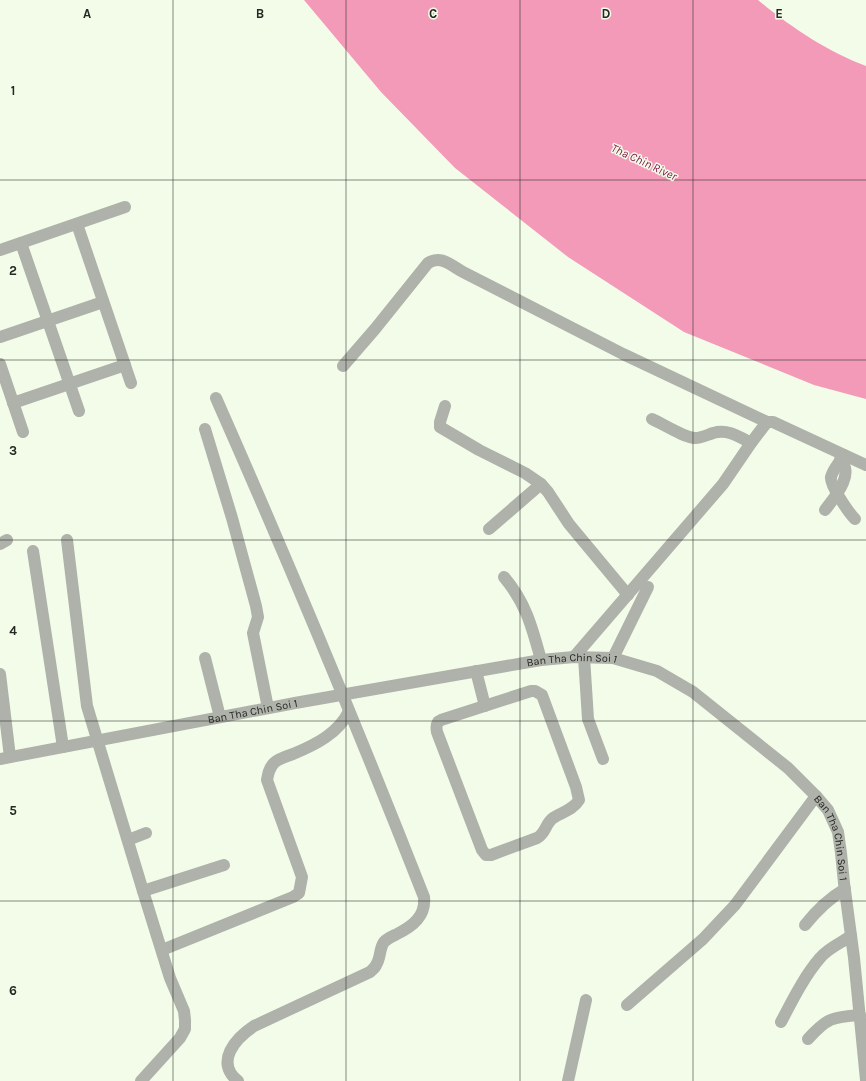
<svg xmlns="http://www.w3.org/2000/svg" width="866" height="1081" viewBox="0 0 866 1081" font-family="Karla,sans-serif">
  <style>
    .water { fill: #f39ab9 }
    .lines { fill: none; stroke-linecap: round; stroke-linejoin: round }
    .minor { stroke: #aeb2aa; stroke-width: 12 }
    .grid { fill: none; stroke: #262922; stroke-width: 1; stroke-opacity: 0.55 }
    .labels { text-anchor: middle; stroke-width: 3; stroke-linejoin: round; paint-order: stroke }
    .street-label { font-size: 11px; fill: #262922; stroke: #f3fce9 }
    .water-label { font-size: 12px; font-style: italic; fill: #7f1748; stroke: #f3fce9 }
    .grid-label { font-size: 13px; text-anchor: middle; font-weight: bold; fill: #262922; stroke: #f3fce9; stroke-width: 3; stroke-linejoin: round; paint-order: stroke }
  </style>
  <rect width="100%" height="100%" fill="#f3fce9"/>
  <!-- water -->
  <path class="water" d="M304 0H758C789 26 828 52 866 66V399L814 385 684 332 568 257 455 168 381 92Z"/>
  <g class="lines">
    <!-- minor -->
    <g class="minor">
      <polyline points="77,224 131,383"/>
      <polyline points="21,243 79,411"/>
      <polyline points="0,250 125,207"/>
      <polyline points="0,337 103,302"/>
      <polyline points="0,364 23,432"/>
      <path d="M343 366 375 329 428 263C442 255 450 265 463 272L623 354 767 422H773L866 465"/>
      <path d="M216 398C289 563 358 729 424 897 426 916 413 926 397 934 393 936 388 938 384 942 379 949 381 958 376 965 375 968 372 970 370 972L254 1026C236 1038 214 1062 238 1081"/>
      <polyline points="13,403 125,365"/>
      <polyline points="445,406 440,422 440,427 479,450 525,473 541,484 548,492 569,524 628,595"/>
      <path d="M652 419C663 424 685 438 695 438 702 438 707 435 713 433 728 429 738 436 751 443"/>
      <polyline points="205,429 232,518 256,606 258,617 253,633 268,708"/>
      <path d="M844 455C840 462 833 469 831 477 829 484 849 513 855 519"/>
      <path d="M825 510C833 499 856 474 840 460"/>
      <polyline points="489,529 541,484"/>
      <polyline points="67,540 87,706 143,891 170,978 184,1011 185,1020 185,1029 180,1038 141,1081"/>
      <polyline points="0,544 7,540"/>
      <polyline points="33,551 63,747"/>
      <path d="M504 577C526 603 532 627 541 660"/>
      <polyline points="574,657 723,484 751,443 767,422"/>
      <polyline points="584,657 588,719 603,759"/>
      <polyline points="205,658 220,717"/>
      <polyline points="613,658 648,587"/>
      <polyline points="476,671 485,706"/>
      <polyline points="0,674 10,757"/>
      <path d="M531 691H535L542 695 576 787 579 800C573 810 562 812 553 818 545 824 546 833 537 838L491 855H486L482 850 437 732C436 727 436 722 441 720Z"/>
      <path id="s1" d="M0 759 295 703 541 660 574 657 613 658 657 671 693 692 788 768 816 796 828 810 838 832 841 853 844 883 854 958 866 1080"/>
      <polyline points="128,840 146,833"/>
      <polyline points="143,891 224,865"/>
      <path d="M805 925C817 910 828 899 845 889"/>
      <path d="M162 950 293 897 299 893 302 877 267 780C268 774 269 768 274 763 278 759 287 756 293 754 315 745 339 733 349 711"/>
      <polyline points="627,1005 703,939 735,905 816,796"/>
      <path d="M781 1022C792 1001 805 975 820 958 828 948 841 943 851 936"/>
      <path d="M808 1039C827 1018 832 1017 860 1015"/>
      <polyline points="568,1081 586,1000"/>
    </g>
  </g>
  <!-- grid -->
  <path class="grid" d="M173 0V1081M346 0V1081M520 0V1081M693 0V1081M0 180H866M0 360H866M0 540H866M0 721H866M0 901H866"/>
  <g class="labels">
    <!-- street labels -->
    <g class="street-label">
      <text dy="4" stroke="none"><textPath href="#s1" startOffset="581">Ban Tha Chin Soi 1</textPath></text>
      <text dy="4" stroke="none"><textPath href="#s1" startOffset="257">Ban Tha Chin Soi 1</textPath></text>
      <text dy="4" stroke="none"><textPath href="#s1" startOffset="917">Ban Tha Chin Soi 1</textPath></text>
    </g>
    <!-- water labels -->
    <g class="water-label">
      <text transform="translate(644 162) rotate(25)" y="4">Tha Chin River</text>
    </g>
  </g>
  <g class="grid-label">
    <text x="87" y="18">A</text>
    <text x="260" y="18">B</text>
    <text x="433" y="18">C</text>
    <text x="606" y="18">D</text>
    <text x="779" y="18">E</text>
    <text x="13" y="95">1</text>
    <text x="13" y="275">2</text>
    <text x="13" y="455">3</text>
    <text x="13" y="635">4</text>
    <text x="13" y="815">5</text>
    <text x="13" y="995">6</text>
  </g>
</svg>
